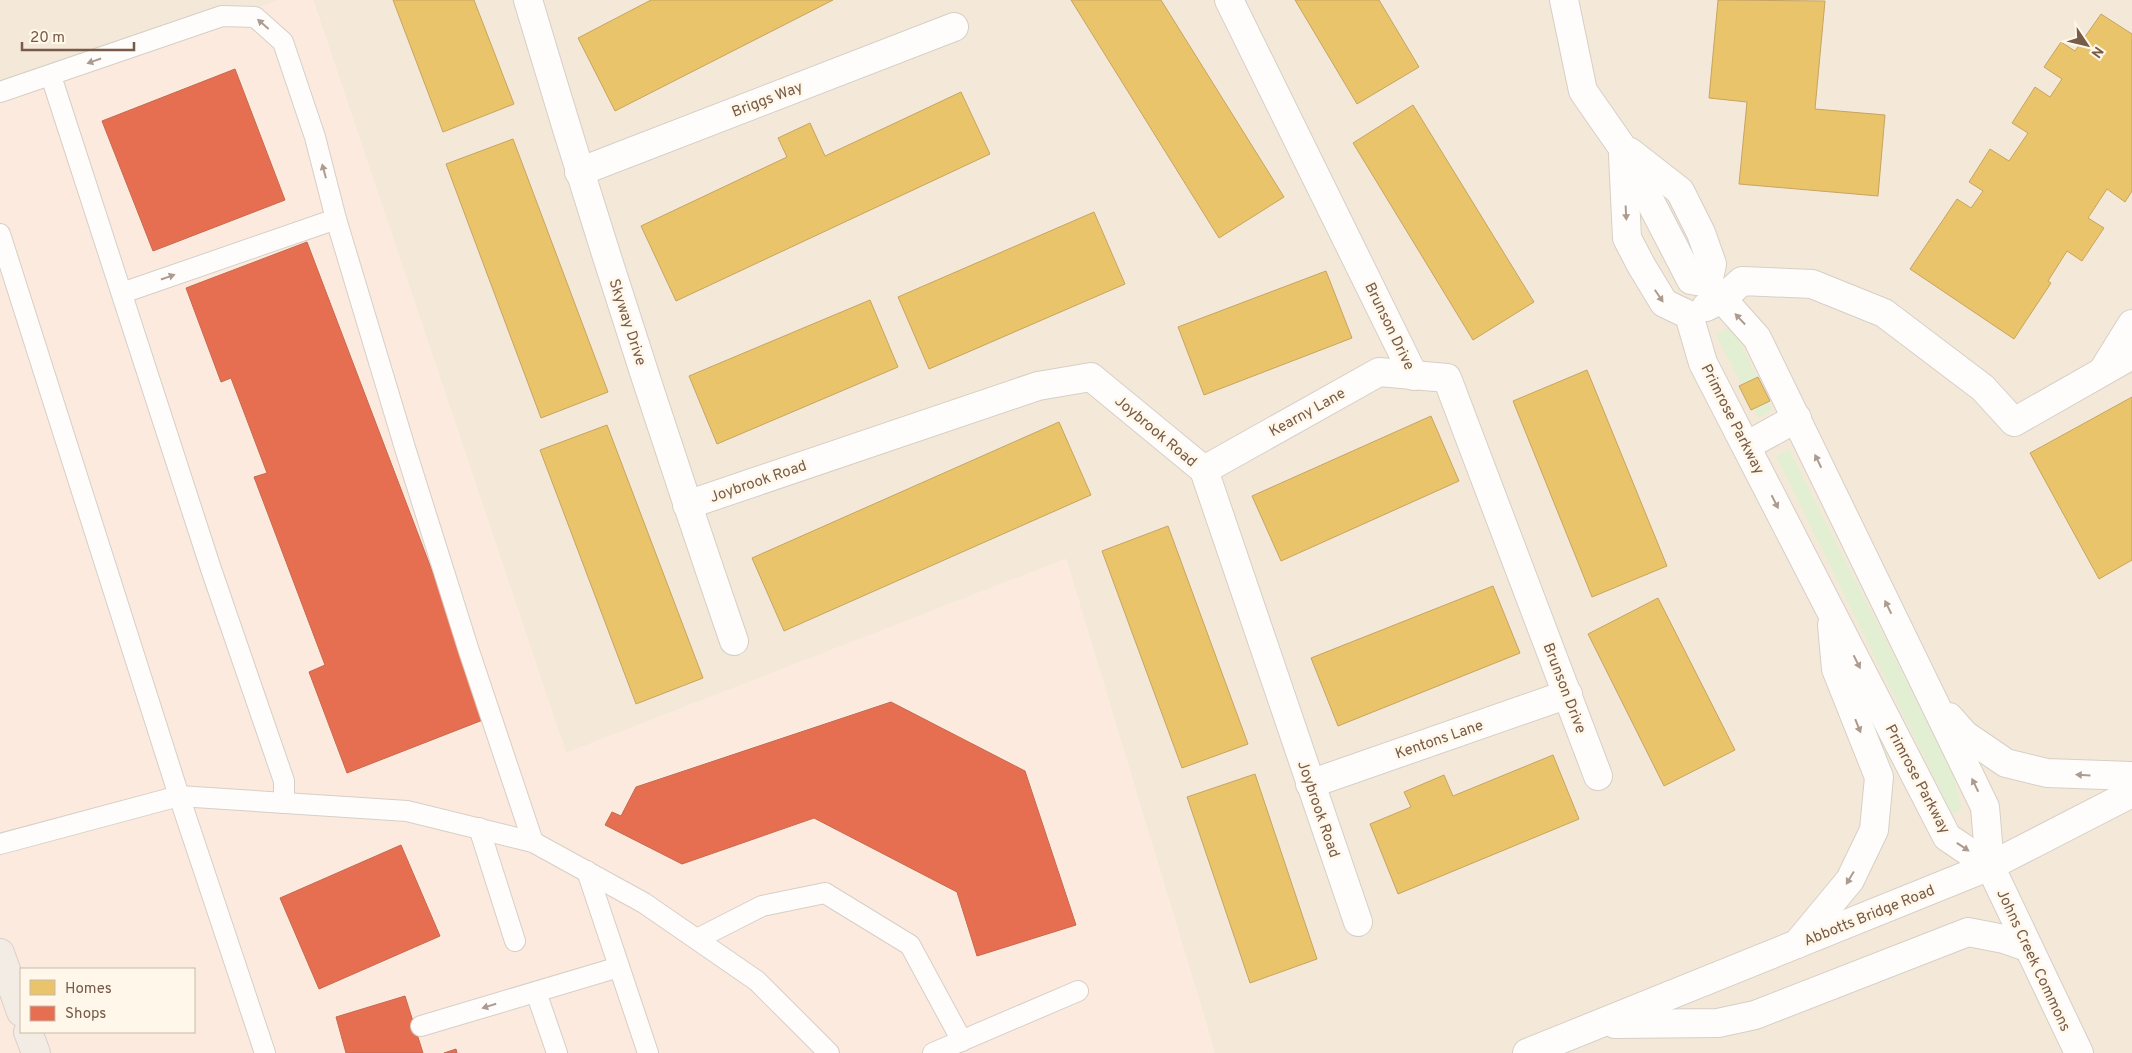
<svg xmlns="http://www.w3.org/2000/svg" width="2132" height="1053" viewBox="0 0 2132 1053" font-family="Overpass,sans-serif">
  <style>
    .residential { fill: #f4e9d8 }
    .commercial { fill: #fceade; fill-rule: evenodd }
    .green { fill: #e2efd2 }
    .homes { fill: #e9c46a; stroke: #c7a460 }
    .shops { fill: #e76f51; stroke: #c5694e }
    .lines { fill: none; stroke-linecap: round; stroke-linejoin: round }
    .service-casing { stroke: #d6cfc6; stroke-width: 22 }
    .minor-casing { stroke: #d6cfc6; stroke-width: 30 }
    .secondary-casing { stroke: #d6cfc6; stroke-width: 30 }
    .trunk-casing { stroke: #d9d0c8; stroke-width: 30 }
    .service { stroke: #fefdfc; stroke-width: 20 }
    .minor { stroke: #fefdfc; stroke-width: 28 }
    .secondary { stroke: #fefdfc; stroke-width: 28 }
    .trunk { stroke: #f2ece4; stroke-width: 28 }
    .oneway { fill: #ad9b8f }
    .labels { text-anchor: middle; stroke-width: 5; stroke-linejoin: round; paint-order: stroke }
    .street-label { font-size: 15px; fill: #775a47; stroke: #fff8ea }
  </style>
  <rect width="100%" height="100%" fill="#f8f3e9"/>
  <!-- residential -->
  <g class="residential">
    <polygon points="0,0 280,0 0,99"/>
    <polygon points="313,0 2132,0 2132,1053 1215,1053 1066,559 566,753"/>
  </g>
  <!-- commercial -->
  <path class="commercial" d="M280 0H313L566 753 1066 559 1215 1053H0V99ZM21 969H194V1032H21Z"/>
  <!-- green -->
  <g class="green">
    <polygon points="1732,325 1772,409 1759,418 1716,335"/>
    <polygon points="1789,449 1953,773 1962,809 1952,814 1776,456"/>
  </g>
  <!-- homes -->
  <g class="homes">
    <polygon points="393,0 474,0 514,104 443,132"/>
    <polygon points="651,0 833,0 615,111 578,38"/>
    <polygon points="1071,0 1161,0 1284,197 1219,238"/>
    <polygon points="1295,0 1379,0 1419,67 1357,104"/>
    <polygon points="1718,0 1825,1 1815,109 1885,115 1878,196 1739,184 1747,102 1709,98"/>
    <polygon points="2101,14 2132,34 2132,191 2125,202 2107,189 2088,218 2104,228 2082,261 2067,251 2048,281 2051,283 2014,339 1910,269 1957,199 1971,208 1983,191 1969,182 1990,149 2009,161 2028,133 2012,123 2035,87 2050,97 2062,79 2044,67 2061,42 2075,51"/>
    <polygon points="961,92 990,154 676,301 641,226 787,157 778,138 810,123 825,156"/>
    <polygon points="1413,105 1534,302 1473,340 1353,143"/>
    <polygon points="513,139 608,392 541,418 446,164"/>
    <polygon points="1094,212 1125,284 929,369 898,297"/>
    <polygon points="1326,271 1352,338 1204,395 1178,327"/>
    <polygon points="870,300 898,367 717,444 689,376"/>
    <polygon points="1587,370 1667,566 1592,597 1513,401"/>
    <polygon points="1758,377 1770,401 1751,410 1739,386"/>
    <polygon points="2132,397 2132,560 2099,579 2030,453"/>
    <polygon points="1431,416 1459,481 1281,561 1252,496"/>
    <polygon points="1059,422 1091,495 784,631 752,558"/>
    <polygon points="607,425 703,678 636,704 540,450"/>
    <polygon points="1168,526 1248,744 1182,768 1102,551"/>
    <polygon points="1493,586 1520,653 1338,726 1311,658"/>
    <polygon points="1658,598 1735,750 1664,786 1588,634"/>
    <polygon points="1553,755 1579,819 1398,894 1370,824 1411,807 1404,792 1444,775 1453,796"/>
    <polygon points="1255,774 1317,959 1250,983 1187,797"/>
  </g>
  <!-- shops -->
  <g class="shops">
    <polygon points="235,69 285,200 153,251 102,121"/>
    <polygon points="307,242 488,718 347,773 309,672 325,665 254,477 267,473 231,378 221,382 186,288"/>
    <polygon points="891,702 1025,771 1076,925 977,956 957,892 814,818 682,864 605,825 612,812 621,816 636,787"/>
    <polygon points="401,845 440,936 319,989 280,898"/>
    <polygon points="405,996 423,1053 346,1053 336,1017"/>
    <polygon points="456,1049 457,1053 444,1053"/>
  </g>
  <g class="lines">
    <!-- service casing -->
    <g class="service-casing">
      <g id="service">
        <polyline points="51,76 211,569 284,781 284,803"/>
        <polyline points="0,92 222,16 255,17 283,42 315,137 336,219 405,448 469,651 533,842"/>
        <polyline points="0,234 179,796 265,1053"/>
        <polyline points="122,293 336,219"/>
        <polyline points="479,828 515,941"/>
        <polyline points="0,844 179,796 407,811 533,842 644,903 757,981 829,1053"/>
        <polyline points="587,871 648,1053"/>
        <polyline points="697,939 762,906 825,893 910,945 962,1041"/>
        <polyline points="536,992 557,1053"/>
        <polyline points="421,1026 619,967"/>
        <polyline points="933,1053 1078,991"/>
      </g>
    </g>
    <!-- minor casing -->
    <g class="minor-casing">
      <g id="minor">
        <path d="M528 0C592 215 661 429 734 641"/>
        <polyline points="1229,0 1414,376"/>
        <polyline points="1564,0 1583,91 1622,147 1691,280 1708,283 1757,338 1985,807 1990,866 2079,1053"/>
        <polyline points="1630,152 1680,191 1701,233 1712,264 1708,283"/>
        <polyline points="1623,155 1627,238 1641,265 1664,303 1689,315 1703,363 1947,837 1990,866"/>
        <polyline points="579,172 954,27"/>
        <polyline points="1706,307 1722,299 1742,281 1812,284 1884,313 1983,388 2014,422 2132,355"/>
        <polyline points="2104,369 2132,324"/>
        <polyline points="1746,446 1797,418"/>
        <polyline points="1204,470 1379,372 1447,378 1598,776"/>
        <polyline points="687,505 1038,386 1091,377 1204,470 1358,922"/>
        <polyline points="1949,717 1965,735 2006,763 2047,773 2132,776"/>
        <polyline points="1310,784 1568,694"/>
        <polyline points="1797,944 1850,880 1874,830 1879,777 1836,669 1832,625"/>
      </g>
    </g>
    <!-- secondary casing -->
    <g class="secondary-casing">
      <g id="secondary">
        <polyline points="1615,1024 1718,1023 1755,1015 1968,932 2004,939 2027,947"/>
        <polyline points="1527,1053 1990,866 2132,793"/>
      </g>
    </g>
    <!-- trunk casing -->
    <g class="trunk-casing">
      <g id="trunk">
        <polyline points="0,953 21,1012"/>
        <polyline points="28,1032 36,1053"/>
      </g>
    </g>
    <!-- service -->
    <use href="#service" class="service"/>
    <!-- minor -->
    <use href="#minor" class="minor"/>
    <!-- secondary -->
    <use href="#secondary" class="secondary"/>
    <!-- trunk -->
    <use href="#trunk" class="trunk"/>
  </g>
  <!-- one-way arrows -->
  <defs><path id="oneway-solid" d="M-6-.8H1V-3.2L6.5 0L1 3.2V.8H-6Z" transform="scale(1.25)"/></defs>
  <g class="oneway">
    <use href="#oneway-solid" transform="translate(263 24) rotate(-139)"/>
    <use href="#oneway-solid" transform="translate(94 61) rotate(161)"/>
    <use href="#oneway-solid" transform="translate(324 171) rotate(-105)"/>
    <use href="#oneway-solid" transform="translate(1626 213) rotate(87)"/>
    <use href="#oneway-solid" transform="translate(168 277) rotate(-19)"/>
    <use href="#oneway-solid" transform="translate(1659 296) rotate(56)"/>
    <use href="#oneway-solid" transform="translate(1740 319) rotate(-133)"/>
    <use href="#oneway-solid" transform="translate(1818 461) rotate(-116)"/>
    <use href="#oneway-solid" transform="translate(1775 502) rotate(63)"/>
    <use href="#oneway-solid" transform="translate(1888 607) rotate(-116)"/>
    <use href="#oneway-solid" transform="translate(1857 662) rotate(63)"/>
    <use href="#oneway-solid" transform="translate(1858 726) rotate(68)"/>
    <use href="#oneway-solid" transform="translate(2083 775) rotate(-177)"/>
    <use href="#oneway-solid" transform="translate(1975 785) rotate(-116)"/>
    <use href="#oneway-solid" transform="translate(1963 847) rotate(34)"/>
    <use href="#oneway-solid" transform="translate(1850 878) rotate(121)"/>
    <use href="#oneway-solid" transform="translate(489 1006) rotate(163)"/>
  </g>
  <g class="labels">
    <!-- street labels -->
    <g class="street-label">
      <text transform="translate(767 99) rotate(-21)" y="5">Briggs Way</text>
      <text transform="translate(628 322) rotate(72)" y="5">Skyway Drive</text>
      <text transform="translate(1390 326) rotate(64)" y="5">Brunson Drive</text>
      <text transform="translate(1307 412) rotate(-29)" y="5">Kearny Lane</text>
      <text transform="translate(1733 419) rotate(63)" y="5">Primrose Parkway</text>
      <text transform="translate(1156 431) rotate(40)" y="5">Joybrook Road</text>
      <text transform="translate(758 481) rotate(-19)" y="5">Joybrook Road</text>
      <text transform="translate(1565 688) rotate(69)" y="5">Brunson Drive</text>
      <text transform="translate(1439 739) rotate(-19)" y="5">Kentons Lane</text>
      <text transform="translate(1918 779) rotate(62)" y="5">Primrose Parkway</text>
      <text transform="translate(1319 809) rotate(71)" y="5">Joybrook Road</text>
      <text transform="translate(1869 915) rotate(-22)" y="5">Abbotts Bridge Road</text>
      <text transform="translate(2034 960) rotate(65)" y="5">Johns Creek Commons</text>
    </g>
  </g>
  <!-- legend -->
  <rect x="20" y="968" width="175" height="65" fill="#fff8ea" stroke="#c9b9a9"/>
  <rect x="30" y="980" width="25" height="15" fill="#e9c46a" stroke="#c9b9a9"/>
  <text x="65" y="993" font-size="15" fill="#775a47">Homes</text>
  <rect x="30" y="1006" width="25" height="15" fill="#e76f51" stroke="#c9b9a9"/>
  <text x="65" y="1018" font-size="15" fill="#775a47">Shops</text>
  <!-- north arrow -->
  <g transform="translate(2087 45) rotate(125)" stroke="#fff8ea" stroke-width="4" paint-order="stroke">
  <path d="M0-4L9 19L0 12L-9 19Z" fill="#775a47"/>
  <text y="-8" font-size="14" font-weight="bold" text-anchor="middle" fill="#775a47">N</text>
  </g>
  <!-- scale -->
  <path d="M22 42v8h112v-8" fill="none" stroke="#775a47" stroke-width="2.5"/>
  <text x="30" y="42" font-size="15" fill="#775a47" stroke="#fff8ea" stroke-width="4" paint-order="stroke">20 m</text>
</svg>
